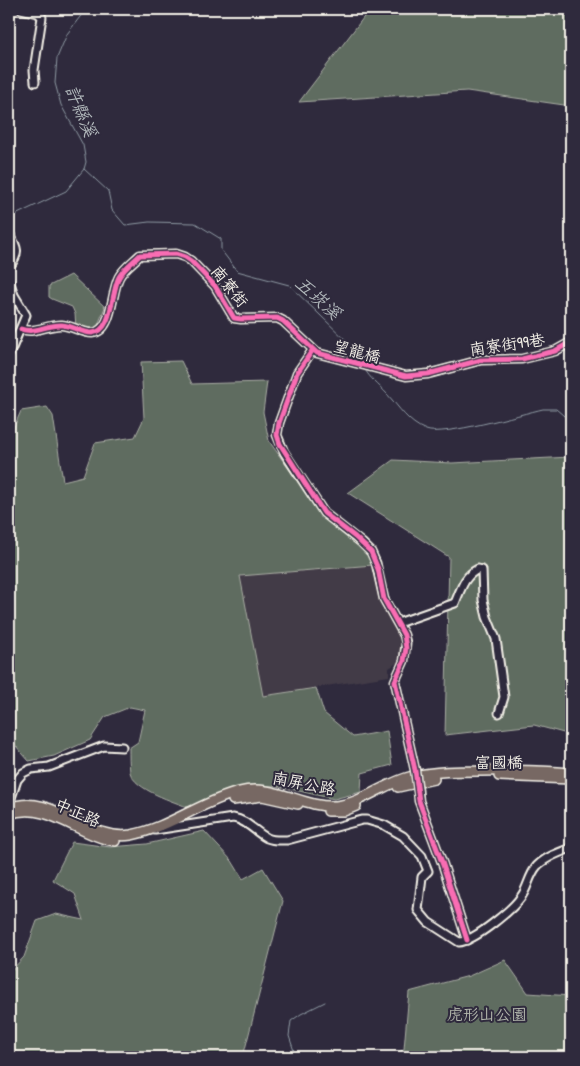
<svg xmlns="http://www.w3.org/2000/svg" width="580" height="1066" viewBox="0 0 580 1066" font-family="'Patrick Hand','LXGW WenKai TC',sans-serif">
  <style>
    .built { fill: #433b47 }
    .green { fill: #5f6c61; stroke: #aaaea4 }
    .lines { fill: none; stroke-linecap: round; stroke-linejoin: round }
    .stream { stroke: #8f9ba4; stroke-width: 1 }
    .minor-casing { stroke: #f4f1e8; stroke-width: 11 }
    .major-casing { stroke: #f4f1e8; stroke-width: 12 }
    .minor { stroke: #2f2a3d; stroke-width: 7 }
    .major { stroke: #776864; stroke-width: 9 }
    .minor-bridge-casing { stroke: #f4f1e8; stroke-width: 11; stroke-linecap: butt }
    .minor-bridge { stroke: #2f2a3d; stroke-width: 7 }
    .cycleway-casing { stroke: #2f2a3d; stroke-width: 8 }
    .cycleway { stroke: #f96db3; stroke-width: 5 }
    .labels { text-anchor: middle; stroke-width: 4; stroke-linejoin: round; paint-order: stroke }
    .street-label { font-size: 16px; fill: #f4f1e8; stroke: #2f2a3d }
    .park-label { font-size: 16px; fill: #b1b5ab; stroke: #2f2a3d }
    .water-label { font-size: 18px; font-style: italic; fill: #b1b8bb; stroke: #2f2a3d }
  </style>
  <rect width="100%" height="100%" fill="#2f2a3d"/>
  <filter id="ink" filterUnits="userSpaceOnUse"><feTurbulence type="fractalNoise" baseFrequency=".02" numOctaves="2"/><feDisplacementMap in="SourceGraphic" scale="10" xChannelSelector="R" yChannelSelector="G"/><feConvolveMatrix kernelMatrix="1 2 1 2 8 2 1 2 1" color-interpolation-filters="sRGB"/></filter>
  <g filter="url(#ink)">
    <!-- built -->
    <polygon class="built" points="373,565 378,594 400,637 402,651 397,663 389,668 389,676 263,696 240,576"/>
    <!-- green -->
    <g class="green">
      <polygon points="370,9 571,9 571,106 467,91 299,102"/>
      <polygon points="71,275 105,307 98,325 91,330 76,327 75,314 72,307 52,299 49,297 49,286"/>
      <path d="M181 361 192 384 267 382 263 412 269 441 322 516 365 551 373 565 240 576 263 696 316 688 324 713 353 737 387 731 392 765 362 773 361 792 334 799 277 786 250 785 224 793 190 808C175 802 134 790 130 772 129 764 129 755 129 748L138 742 145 710 130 707 105 717 90 740 54 756 29 761 9 738V434H11L21 411 47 407 53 416 63 481 83 476 95 443 135 437 144 418 141 362Z"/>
      <polygon points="571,457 571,735 534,725 445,735 449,557 348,493 393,460 452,463"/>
      <polygon points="204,831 232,861 243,879 263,868 283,901 243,1057 9,1057 9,973 24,957 37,921 56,914 84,920 75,894 53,880 72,842 110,847 147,844"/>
      <polygon points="505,960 528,993 571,996 571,1057 392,1057 404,1049 409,992 469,976"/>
    </g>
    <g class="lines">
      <!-- stream -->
      <g class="stream">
        <polyline points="84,169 108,191 112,210 125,225 149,222 195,223 221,239 221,250 237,271 289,285 352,346 360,360"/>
        <polyline points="9,218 66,191 84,169 86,162 83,145 61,105 55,83 57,58 67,34 86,9"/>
        <path d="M364 368C370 379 379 385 387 394 399 407 408 423 426 430 443 437 521 414 543 409H556L571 422"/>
        <polyline points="296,1057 289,1036 291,1021 301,1014 325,1002"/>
        <polyline points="567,1057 571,1051"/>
      </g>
      <!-- minor casing -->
      <g class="minor-casing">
        <g id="minor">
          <polyline points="21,9 38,13 42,17 34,70 35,82"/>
          <path d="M9 233C18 248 20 253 9 267"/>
          <polyline points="9,280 14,295 26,315 9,355"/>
          <path d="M21 329C35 334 48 324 62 325 73 326 82 333 92 333 113 332 111 292 119 277 124 268 133 262 140 255L176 254 185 257 191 261 215 286 234 318 241 319 277 318 283 321 317 353 406 376 428 374 481 360 522 359 555 351 571 342"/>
          <polyline points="312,351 297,373 279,423 277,435 284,452 324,513 362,543 371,552 376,563 384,599 404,635 406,643 404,661 395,681 415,770"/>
          <path d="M398 623 455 603C461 589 464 576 478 569L482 570 483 600 487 617 496 639 504 697 499 713"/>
          <polyline points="418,791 419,801 443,865 467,940"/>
          <polyline points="11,812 9,804 17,780 23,773 31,769 49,767 104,746 122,747"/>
          <path d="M155 830 233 818C247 820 255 832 267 838 274 841 280 840 287 840L362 820H367L384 825 403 836 422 856 428 871 422 877 418 910 428 922 459 942C474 941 512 910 521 897 528 888 529 875 537 866 546 857 560 852 571 848"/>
        </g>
      </g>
      <!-- major casing -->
      <g class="major-casing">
        <g id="major">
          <polyline points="499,776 571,779"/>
          <polyline points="398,787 434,779"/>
          <polyline points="233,800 262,796 298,804"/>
          <path d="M9 808C54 791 86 842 131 835 169 828 202 801 239 792 275 783 302 808 336 806 363 803 386 782 413 776 435 771 458 771 481 771 511 770 541 770 571 773"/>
          <polyline points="328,811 344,811 356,806"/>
          <path d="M9 814C47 800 79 836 115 841"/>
        </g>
      </g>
      <!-- minor -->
      <use href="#minor" class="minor"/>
      <!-- major -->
      <use href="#major" class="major"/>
      <!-- minor-bridge casing -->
      <g class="minor-bridge-casing">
        <polyline id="minor-bridge" points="415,770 418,791"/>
      </g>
      <!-- minor-bridge -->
      <use href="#minor-bridge" class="minor-bridge"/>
      <!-- cycleway casing -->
      <g class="cycleway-casing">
        <g id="cycleway">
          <path d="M21 329C35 334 48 324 62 325 73 326 82 333 92 333 113 332 111 292 119 277 124 268 133 262 140 255L176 254 185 257 191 261 215 286 234 318 241 319 277 318 283 321 317 353 406 376 428 374 481 360 522 359 555 351 571 342"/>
          <polyline points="312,351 297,373 279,423 277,435 280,444 324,513 355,537 371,552 378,569 384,599 404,635 406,648 404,661 395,681 415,770 419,801 443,865 467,940"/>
        </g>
      </g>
      <!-- cycleway -->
      <use href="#cycleway" class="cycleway"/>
    </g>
  </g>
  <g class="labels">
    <!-- street labels -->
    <g class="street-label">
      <text transform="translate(230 286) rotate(51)" y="6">南寮街</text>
      <text transform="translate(507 344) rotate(-8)" y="6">南寮街99巷</text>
      <text transform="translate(357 351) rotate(15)" y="6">望龍橋</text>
      <text x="499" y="768">富國橋</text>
      <text transform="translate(304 783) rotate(11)" y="6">南屏公路</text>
      <text transform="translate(78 812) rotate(24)" y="6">中正路</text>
    </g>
    <!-- park labels -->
    <g class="park-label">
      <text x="487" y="1020">虎形山公園</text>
    </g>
    <!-- water labels -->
    <g class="water-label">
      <text transform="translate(81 111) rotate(67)" y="6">許縣溪</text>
      <text transform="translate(318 298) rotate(42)" y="6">五崁溪</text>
    </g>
  </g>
  <!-- margin -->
  <rect width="580" height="1066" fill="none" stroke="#2f2a3d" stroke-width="30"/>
  <rect x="15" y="15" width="550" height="1036" fill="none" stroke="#f4f1e8" stroke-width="2" filter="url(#ink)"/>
</svg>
